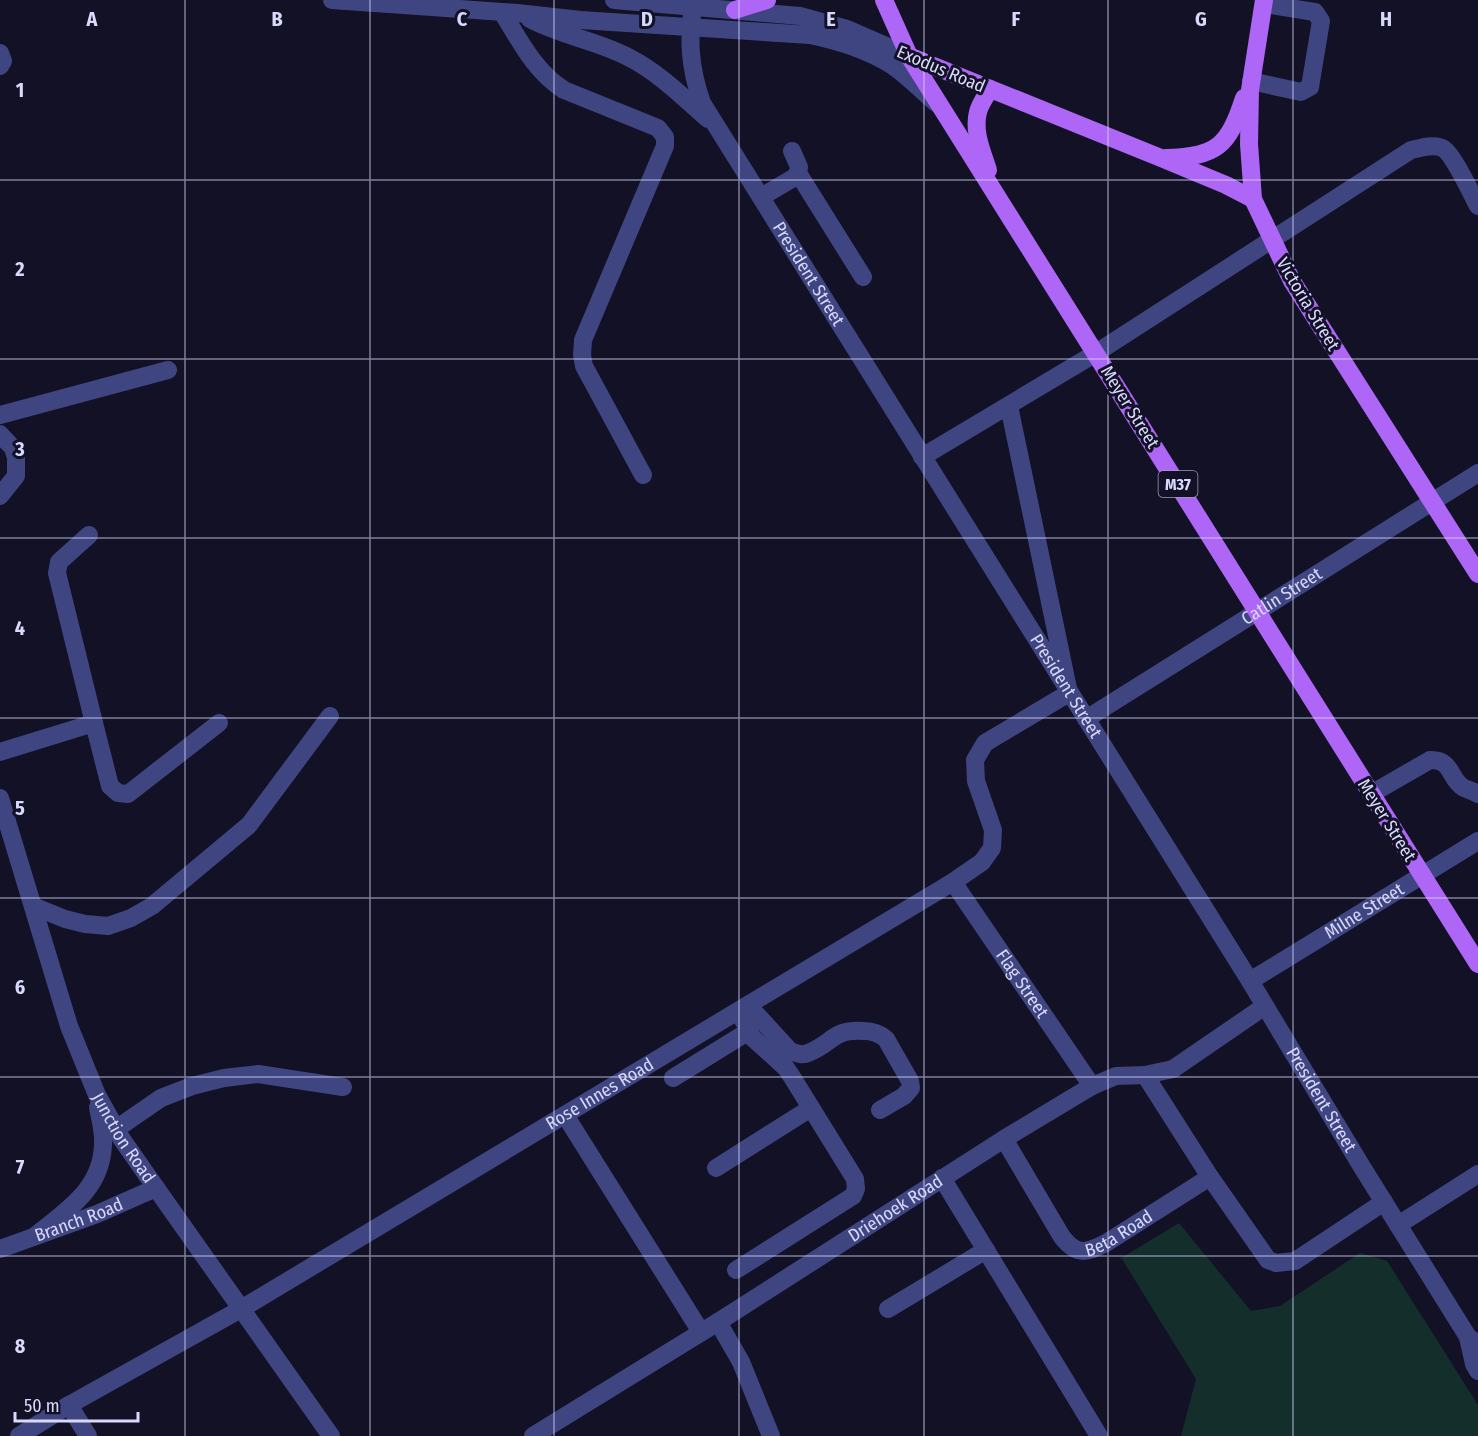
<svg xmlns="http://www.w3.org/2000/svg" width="1478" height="1436" viewBox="0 0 1478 1436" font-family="'Fira Sans Condensed',sans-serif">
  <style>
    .green { fill: #142f2b }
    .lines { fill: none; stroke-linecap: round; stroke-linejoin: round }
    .minor { stroke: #3f4581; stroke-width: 18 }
    .major { stroke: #ad66f5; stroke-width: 18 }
    .grid { fill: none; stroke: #d8d9fc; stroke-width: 1.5; stroke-opacity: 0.55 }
    .labels { text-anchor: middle; stroke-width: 6; stroke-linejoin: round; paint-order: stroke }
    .shield { fill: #121126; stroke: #9d9dbc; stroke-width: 1.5 }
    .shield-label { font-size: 16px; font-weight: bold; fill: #d8d9fc }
    .street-label { font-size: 18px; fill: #d8d9fc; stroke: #121126 }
    .grid-label { font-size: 20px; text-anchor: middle; font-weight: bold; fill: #d8d9fc; stroke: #121126; stroke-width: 6; stroke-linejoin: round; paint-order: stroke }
  </style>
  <rect width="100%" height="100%" fill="#121126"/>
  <!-- green -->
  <polygon class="green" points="1179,1223 1251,1311 1280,1306 1360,1253 1387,1261 1478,1405 1478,1436 1181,1436 1196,1379 1122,1259 1118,1260"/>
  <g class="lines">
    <!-- minor -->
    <g class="minor">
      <path d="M332 0 517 13 581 20 810 35C839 41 868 50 893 66 909 77 922 91 936 103"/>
      <polyline points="614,0 800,16 847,29 909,56"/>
      <path id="s1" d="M694 0C688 38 689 66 702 103L1250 981 1362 1167 1468 1337 1478 1344"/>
      <path d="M502 12C520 41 535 72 564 90L658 128 665 137V146L583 340 582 355 584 366 643 475"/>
      <path d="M530 19C562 36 599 41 630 58 659 73 683 97 708 119"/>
      <polyline points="0,53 3,61 0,66"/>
      <polyline points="1251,81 1301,92 1310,87 1321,21 1315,12 1264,4"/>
      <polyline points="792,151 799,167 798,173 863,277"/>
      <polyline points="761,197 795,177 798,173"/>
      <polyline points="0,415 168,370"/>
      <polyline points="0,434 13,448 16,458 16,476 0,496"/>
      <path d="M922 457 1096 353 1411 150C1421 148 1434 143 1444 149 1454 156 1471 193 1478 206"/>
      <polyline points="89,535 59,562 57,573 94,723"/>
      <path id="s2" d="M1086 719 1478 473"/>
      <polyline points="0,752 94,723 110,786 118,793 128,794 219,723"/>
      <path d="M1371 794 1430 760C1453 759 1449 780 1464 788 1469 790 1473 791 1478 794"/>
      <path id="s3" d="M0 798 69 1026 97 1095 121 1138 156 1188 331 1436"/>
      <path id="s4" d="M953 882 1092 1086"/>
      <polyline points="33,906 65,919 85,924 108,926 131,918 152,906 249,825 330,716"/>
      <path id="s5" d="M1250 981 1478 841"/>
      <path d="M748 1005 790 1051C796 1053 802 1056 808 1053 834 1043 831 1029 864 1031 873 1031 879 1033 886 1039L910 1081 911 1088 904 1096 880 1110"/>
      <polyline points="1145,1075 1210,1177 1268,1260 1276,1263 1295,1261 1384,1202"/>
      <polyline points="673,1078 749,1031"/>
      <polyline points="565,1115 701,1332"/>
      <polyline points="116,1129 161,1098 192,1086 224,1078 258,1074 343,1087"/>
      <path id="s6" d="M1004 1139 1062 1237C1077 1256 1086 1253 1106 1243L1210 1177"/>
      <polyline points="716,1168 811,1108"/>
      <polyline points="942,1178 1099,1436"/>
      <polyline points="1398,1225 1478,1174"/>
      <path d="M35 1236C67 1210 102 1189 103 1144 104 1132 100 1119 98 1107"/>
      <path id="s7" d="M0 1249 97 1214 156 1188"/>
      <polyline points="736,1270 853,1196 856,1189 855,1179 792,1077 786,1068 753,1038 738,1011"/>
      <polyline points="888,1309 986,1250"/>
      <polyline points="718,1322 741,1362 771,1436"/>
      <polyline points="1468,1337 1474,1364 1478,1371"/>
      <polyline points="69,1405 88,1436"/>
      <path id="s8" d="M19 1436 69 1405 241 1309 953 882 982 862 992 848 993 830 976 781 975 760 985 743 1069 693 1009 406"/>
      <path id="s9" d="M533 1436 718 1322 1004 1139 1092 1086 1116 1076 1145 1075 1173 1069 1265 1006"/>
    </g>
    <!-- major -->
    <g class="major">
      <polyline points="884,0 909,56 1478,964"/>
      <polyline points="1264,0 1250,90 1249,144 1253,199 1292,281 1478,574"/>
      <polyline points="735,10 767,0"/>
      <polyline points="909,56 1161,158 1226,185 1253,199"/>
      <path d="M1166 158C1217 156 1228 147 1244 98"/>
      <path d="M988 170C982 151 973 132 978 112 980 104 986 96 990 89"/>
    </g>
  </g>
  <!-- grid -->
  <path class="grid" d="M185 0V1436M370 0V1436M554 0V1436M739 0V1436M924 0V1436M1108 0V1436M1293 0V1436M0 180H1478M0 359H1478M0 538H1478M0 718H1478M0 898H1478M0 1077H1478M0 1256H1478"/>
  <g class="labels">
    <!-- shield labels -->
    <rect class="shield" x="1158.5" y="471" width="39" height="26" rx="4.5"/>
    <g class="shield-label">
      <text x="1178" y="490">M37</text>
    </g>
    <!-- street labels -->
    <g class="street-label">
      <text transform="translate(941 69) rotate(23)" y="6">Exodus Road</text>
      <text dy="6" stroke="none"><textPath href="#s1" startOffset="306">President Street</textPath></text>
      <text transform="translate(1308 304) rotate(59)" y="6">Victoria Street</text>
      <text transform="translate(1130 407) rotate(58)" y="6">Meyer Street</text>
      <text dy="6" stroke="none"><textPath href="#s2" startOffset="231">Catlin Street</textPath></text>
      <text dy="6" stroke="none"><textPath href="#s1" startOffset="792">President Street</textPath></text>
      <text transform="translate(1387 820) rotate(58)" y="6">Meyer Street</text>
      <text dy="6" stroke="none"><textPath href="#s5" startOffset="134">Milne Street</textPath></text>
      <text dy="6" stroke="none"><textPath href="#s4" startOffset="123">Flag Street</textPath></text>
      <text dy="6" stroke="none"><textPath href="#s8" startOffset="674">Rose Innes Road</textPath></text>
      <text dy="6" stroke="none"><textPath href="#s1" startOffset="1278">President Street</textPath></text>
      <text dy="6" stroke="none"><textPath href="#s3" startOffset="363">Junction Road</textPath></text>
      <text dy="6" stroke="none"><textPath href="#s9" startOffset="428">Driehoek Road</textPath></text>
      <text dy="6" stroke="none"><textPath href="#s7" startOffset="84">Branch Road</textPath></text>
      <text dy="6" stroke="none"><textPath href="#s6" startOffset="180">Beta Road</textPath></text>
    </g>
  </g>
  <g class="grid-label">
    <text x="92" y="26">A</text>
    <text x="277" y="26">B</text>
    <text x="462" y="26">C</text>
    <text x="647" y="26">D</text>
    <text x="831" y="26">E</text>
    <text x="1016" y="26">F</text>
    <text x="1201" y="26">G</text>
    <text x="1386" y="26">H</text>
    <text x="20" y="97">1</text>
    <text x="20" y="276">2</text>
    <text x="20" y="456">3</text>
    <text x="20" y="635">4</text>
    <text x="20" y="815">5</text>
    <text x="20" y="994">6</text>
    <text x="20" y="1174">7</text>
    <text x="20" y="1353">8</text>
  </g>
  <!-- scale -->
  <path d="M15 1412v9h123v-9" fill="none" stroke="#d8d9fc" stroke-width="3"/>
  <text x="24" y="1412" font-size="18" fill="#d8d9fc" stroke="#121126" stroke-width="4.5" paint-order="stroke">50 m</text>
</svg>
